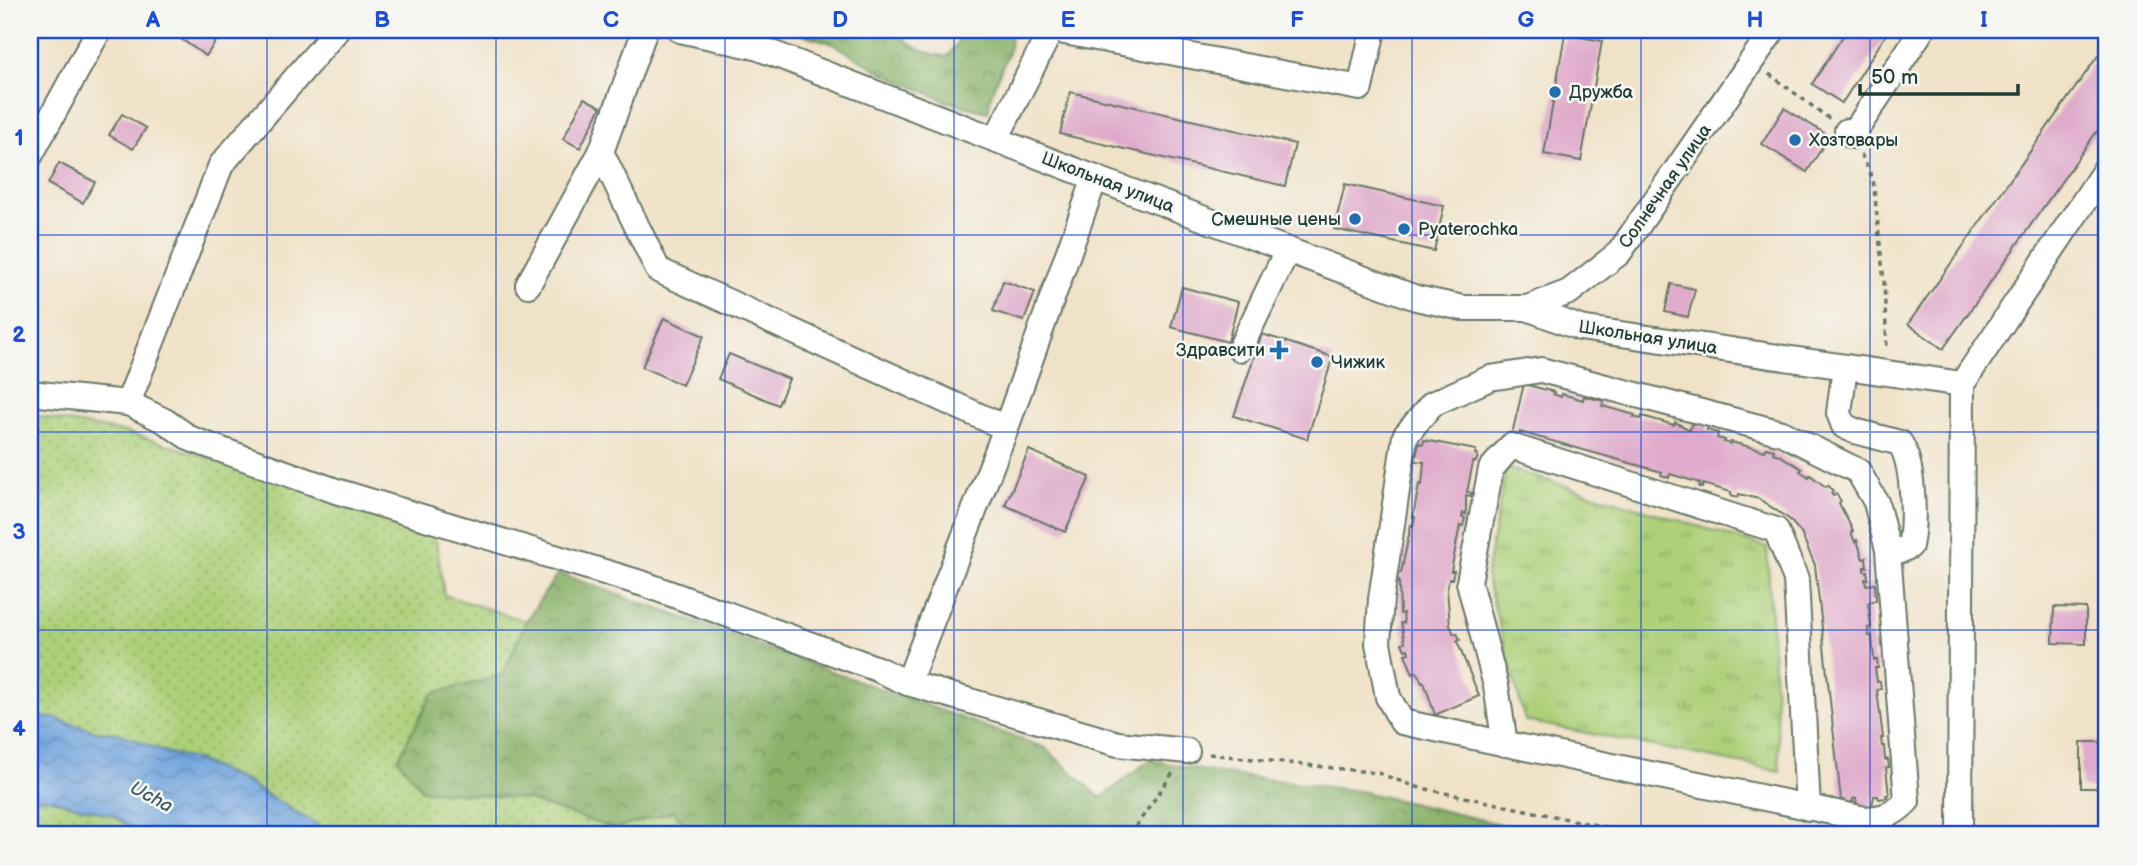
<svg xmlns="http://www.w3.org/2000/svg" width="2137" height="865" viewBox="0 0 2137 865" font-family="'Balsamiq Sans',sans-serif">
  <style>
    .grass { fill: url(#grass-dots); stroke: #668656; stroke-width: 2 }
    .forest { fill: url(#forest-crowns); stroke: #54784e; stroke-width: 2 }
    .park { fill: url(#park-tufts); stroke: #668656; stroke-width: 2 }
    .water { fill: url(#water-waves); stroke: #487088; stroke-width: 2 }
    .building { fill: #dfaacb }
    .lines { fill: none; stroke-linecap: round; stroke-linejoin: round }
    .minor-casing { stroke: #687767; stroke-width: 28 }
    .path { stroke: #687767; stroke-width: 3.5; stroke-dasharray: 5 5; stroke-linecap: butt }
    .minor { stroke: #fff; stroke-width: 24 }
    .grid { fill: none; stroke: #1d4ed8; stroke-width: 2; stroke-opacity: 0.55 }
    .poi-dot { fill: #1f6fb2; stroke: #f6f6f2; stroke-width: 2.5 }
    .labels { text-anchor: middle; stroke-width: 5; stroke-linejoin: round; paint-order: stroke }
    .poi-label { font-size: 18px; fill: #1f3d34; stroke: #f6f6f2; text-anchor: start }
    .street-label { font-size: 18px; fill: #1f3d34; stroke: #f6f6f2 }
    .water-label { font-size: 19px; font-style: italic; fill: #385c67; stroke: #f6f6f2 }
    .neatline { fill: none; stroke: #1d4ed8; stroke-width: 2.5 }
    .grid-label { font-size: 23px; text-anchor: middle; font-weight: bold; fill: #1d4ed8 }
  </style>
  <defs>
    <pattern id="grass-dots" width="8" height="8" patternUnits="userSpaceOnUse" patternTransform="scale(1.75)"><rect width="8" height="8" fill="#add079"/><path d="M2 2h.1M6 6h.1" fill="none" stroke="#8caa64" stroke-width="1.8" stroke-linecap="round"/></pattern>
    <pattern id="forest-crowns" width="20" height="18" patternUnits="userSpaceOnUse" patternTransform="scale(1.75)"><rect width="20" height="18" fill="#8ab269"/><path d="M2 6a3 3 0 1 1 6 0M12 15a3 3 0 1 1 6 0" fill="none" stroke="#709257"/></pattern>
    <pattern id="park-tufts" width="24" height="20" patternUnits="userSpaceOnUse" patternTransform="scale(1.75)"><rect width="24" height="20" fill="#add079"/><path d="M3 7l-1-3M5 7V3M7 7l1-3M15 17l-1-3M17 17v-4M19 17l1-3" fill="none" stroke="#8caa64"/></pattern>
    <pattern id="water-waves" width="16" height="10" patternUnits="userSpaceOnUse" patternTransform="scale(1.75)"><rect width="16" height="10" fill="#72a4dd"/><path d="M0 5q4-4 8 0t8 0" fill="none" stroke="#5d87b4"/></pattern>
  </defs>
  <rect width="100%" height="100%" fill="#f6f6f2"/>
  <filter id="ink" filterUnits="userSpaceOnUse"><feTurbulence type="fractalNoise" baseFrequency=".0143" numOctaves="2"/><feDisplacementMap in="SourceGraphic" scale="14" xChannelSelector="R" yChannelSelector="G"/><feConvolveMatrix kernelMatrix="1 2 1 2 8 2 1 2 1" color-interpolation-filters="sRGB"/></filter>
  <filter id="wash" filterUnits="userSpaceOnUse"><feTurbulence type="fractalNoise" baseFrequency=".00686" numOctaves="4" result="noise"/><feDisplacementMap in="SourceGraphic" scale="28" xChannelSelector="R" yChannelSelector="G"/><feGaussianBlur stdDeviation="1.57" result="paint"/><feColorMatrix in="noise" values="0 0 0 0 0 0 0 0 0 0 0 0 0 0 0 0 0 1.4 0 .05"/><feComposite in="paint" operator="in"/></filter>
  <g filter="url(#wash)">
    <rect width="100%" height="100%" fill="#f0e2c7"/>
    <!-- grass -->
    <polygon class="grass" points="30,415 129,433 434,526 444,595 526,621 503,675 432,694 398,759 422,790 526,799 614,829 674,811 692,835 30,835"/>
    <!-- forest -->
    <g class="forest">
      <path d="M787 30H897C909 48 926 53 947 57L966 32 1009 30C1016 49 998 71 993 89 990 97 990 104 988 112L948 102 883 73 832 43Z"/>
      <polygon points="558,573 1045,748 1101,798 1150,760 1217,773 1359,791 1525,830 1524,835 692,835 674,811 614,829 526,799 422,790 398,759 432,694 503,675 526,621"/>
    </g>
    <!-- park -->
    <polygon class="park" points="1506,468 1767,547 1780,771 1525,721 1486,576"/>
    <!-- water -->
    <polygon class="water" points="30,717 54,718 95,731 119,733 165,752 197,760 246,782 334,835 140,835 114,816 46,798 30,800"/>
    <g id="blocks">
      <!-- building -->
      <g class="building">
        <polygon points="168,30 212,30 220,35 206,56"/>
        <polygon points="1847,30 1889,30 1842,103 1812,84"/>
        <polygon points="1565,34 1602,41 1581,161 1544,154"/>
        <polygon points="2107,43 2107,117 1943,349 1908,324"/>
        <polygon points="1070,92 1295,144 1285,186 1060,134"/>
        <polygon points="584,98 601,107 580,148 563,139"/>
        <polygon points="1784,108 1829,136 1807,172 1762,144"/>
        <polygon points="122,114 146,128 133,149 109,135"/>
        <polygon points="59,163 95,182 83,203 48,184"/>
        <polygon points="1345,184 1444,206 1434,251 1334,229"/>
        <polygon points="1003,281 1035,292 1024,321 993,311"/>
        <polygon points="1671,284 1695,289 1688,317 1665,312"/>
        <polygon points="1182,287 1238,302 1228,342 1171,327"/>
        <polygon points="664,318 704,336 682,385 642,367"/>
        <polygon points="1262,334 1333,357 1307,439 1234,416"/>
        <polygon points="729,354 789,379 778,405 718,379"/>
        <polygon points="1524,384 1554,392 1553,394 1561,397 1562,394 1583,400 1584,396 1604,401 1602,406 1635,415 1634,417 1641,419 1642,416 1674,425 1675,422 1690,430 1693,422 1708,426 1707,430 1718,433 1717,438 1725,440 1724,442 1730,444 1731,442 1765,451 1766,448 1774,450 1773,453 1779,455 1802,469 1800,471 1809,477 1810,475 1826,487 1828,485 1833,491 1831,493 1833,496 1836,494 1841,501 1839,503 1853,531 1851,532 1855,542 1857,540 1863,559 1866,558 1867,567 1864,567 1864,571 1867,571 1868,579 1865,579 1866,585 1875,584 1876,600 1868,603 1871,627 1868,628 1869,636 1872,636 1874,660 1877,660 1878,668 1875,668 1877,682 1880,681 1881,689 1877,690 1883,738 1881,738 1882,746 1884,746 1885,760 1888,759 1889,767 1886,768 1889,795 1886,795 1887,798 1879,799 1878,796 1874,796 1872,806 1857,807 1856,798 1853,799 1853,802 1845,803 1844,800 1841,800 1815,565 1801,533 1789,519 1759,499 1739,494 1738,497 1731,495 1731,492 1703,484 1702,488 1699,487 1700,483 1670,474 1669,478 1661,475 1662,472 1520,432 1520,436 1512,434"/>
        <polygon points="1424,440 1476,450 1475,454 1478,455 1476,462 1473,462 1467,492 1472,493 1471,496 1466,495 1466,514 1463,513 1462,517 1465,518 1463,526 1460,525 1451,571 1454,571 1452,579 1449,579 1447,590 1450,625 1454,634 1457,633 1460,640 1457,641 1479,696 1435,715 1424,682 1422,683 1417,672 1413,674 1405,654 1409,653 1408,649 1405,650 1402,643 1405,642 1401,623 1404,623 1403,613 1400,614 1399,581 1396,581 1398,573 1401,573 1411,525 1413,526 1415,517 1413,517 1419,484 1422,485 1424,462 1415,461 1419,443 1423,444"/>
        <polygon points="1029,450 1090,477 1065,532 1005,505"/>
        <polygon points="2054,607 2086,608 2086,644 2053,643"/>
        <rect x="2081" y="742" width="26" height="46"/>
      </g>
    </g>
  </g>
  <g filter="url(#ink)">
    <use href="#blocks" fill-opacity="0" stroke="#687767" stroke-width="2"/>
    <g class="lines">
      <!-- minor casing -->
      <g class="minor-casing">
        <g id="minor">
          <polyline points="680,30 756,47 1095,178 1416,298 1463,308 1527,308 1580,328 1962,384"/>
          <polyline points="1054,30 1360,88 1373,30"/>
          <polyline points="1847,131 1852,136 1922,30"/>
          <polyline points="996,139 1051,30"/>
          <polyline points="601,152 658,270 1006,428"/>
          <polyline points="30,156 99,30"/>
          <polyline points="528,285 601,152 645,30"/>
          <polyline points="1527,308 1569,292 1619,253 1773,30"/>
          <polyline points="1240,349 1287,251"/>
          <path d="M1845 367 1839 413 1844 426 1855 431 1900 443C1914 464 1915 522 1910 546L1902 550H1888L1907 801C1894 815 1883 818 1865 819L1402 722 1388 697 1378 643 1381 599 1405 436 1432 404 1490 378 1541 370 1782 433 1858 471 1876 502 1888 550"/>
          <polyline points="1962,384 2107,167"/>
          <polyline points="30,393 128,403 165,421 191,439 336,491 644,584 875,668 908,683 1118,744 1187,751"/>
          <polyline points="128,403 221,165 337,30"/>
          <polyline points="908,683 1006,428 1095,178"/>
          <polyline points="1505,744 1496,686 1469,582 1491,469 1511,446 1776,530 1796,579 1808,808"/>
          <polyline points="1960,835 1962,384"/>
        </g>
      </g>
      <!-- path -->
      <g class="path">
        <polyline points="1769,74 1831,120"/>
        <polyline points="1861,154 1873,179 1884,282 1887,350"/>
        <polyline points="1209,754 1378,773 1417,787 1643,835"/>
        <polyline points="30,834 37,835"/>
        <polyline points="1130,835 1174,771"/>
      </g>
      <!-- minor -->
      <use href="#minor" class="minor"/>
    </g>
  </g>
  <!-- grid -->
  <path class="grid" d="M267 30V835M496 30V835M725 30V835M954 30V835M1183 30V835M1412 30V835M1641 30V835M1870 30V835M30 235H2107M30 432H2107M30 630H2107"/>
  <!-- markers -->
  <g class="poi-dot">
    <circle cx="1555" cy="92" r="7"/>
    <circle cx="1795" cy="140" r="7"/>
    <circle cx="1355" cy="219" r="7"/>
    <circle cx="1404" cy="229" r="7"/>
    <path d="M1275.5 339.5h7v7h7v7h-7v7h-7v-7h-7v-7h7z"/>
    <circle cx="1317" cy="362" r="7"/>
  </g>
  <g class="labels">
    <!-- poi labels -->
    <g class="poi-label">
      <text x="1569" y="98">Дружба</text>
      <text x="1809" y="146">Хозтовары</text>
      <text x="1341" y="225" text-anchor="end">Смешные цены</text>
      <text x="1418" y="235">Pyaterochka</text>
      <text x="1265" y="356" text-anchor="end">Здравсити</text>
      <text x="1331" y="368">Чижик</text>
    </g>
    <!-- street labels -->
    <g class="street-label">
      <text transform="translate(1108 182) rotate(21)" y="6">Школьная улица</text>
      <text transform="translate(1665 186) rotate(-55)" y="6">Солнечная улица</text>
      <text transform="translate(1648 337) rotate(9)" y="6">Школьная улица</text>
    </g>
    <!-- water labels -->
    <g class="water-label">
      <text transform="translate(152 796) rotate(28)" y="7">Ucha</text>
    </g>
  </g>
  <!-- margin -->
  <rect width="2137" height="865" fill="none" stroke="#f6f6f2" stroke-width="77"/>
  <!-- scale -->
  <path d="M1860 84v10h158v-10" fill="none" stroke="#1f3d34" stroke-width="3.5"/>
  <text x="1871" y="84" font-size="21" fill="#1f3d34" stroke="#f6f6f2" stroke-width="5" paint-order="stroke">50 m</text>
  <rect x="38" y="38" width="2060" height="788" class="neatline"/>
  <g class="grid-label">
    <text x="153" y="27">A</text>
    <text x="382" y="27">B</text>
    <text x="611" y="27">C</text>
    <text x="840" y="27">D</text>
    <text x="1068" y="27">E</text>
    <text x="1297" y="27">F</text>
    <text x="1526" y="27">G</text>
    <text x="1755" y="27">H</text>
    <text x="1984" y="27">I</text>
    <text x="19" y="145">1</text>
    <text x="19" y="342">2</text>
    <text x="19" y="539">3</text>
    <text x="19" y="736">4</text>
  </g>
</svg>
